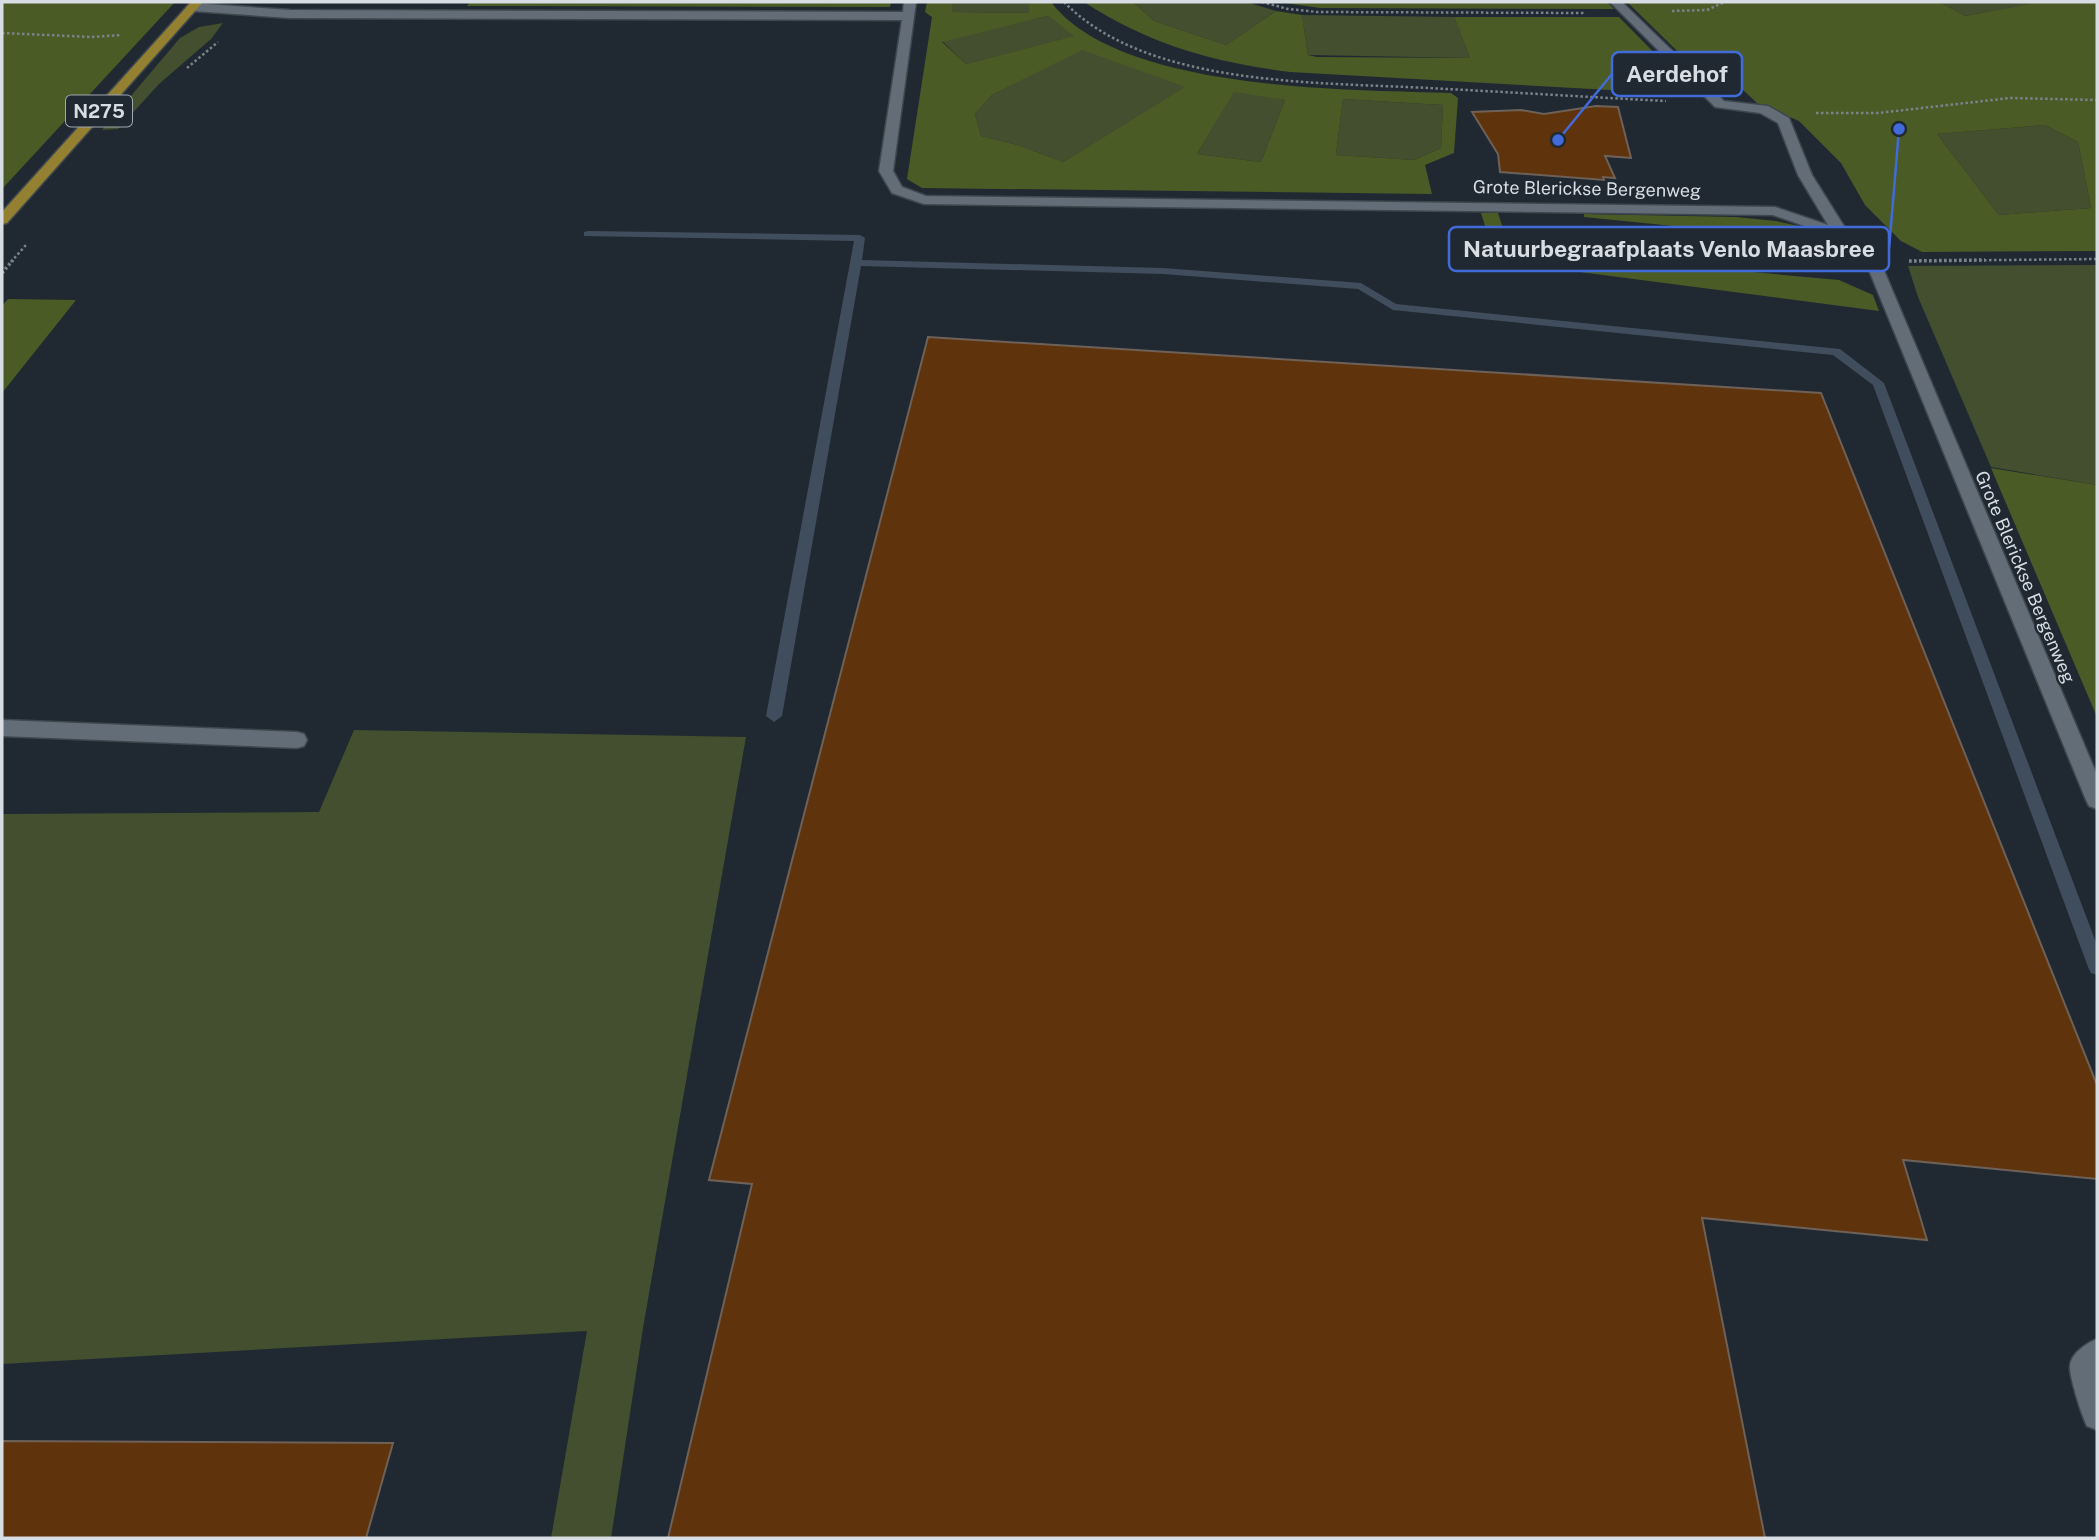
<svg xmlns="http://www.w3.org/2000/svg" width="2099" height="1540" viewBox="0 0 2099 1540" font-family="'Public Sans',sans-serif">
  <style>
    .green { fill: #434f2e }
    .forest { fill: #4a5b26; fill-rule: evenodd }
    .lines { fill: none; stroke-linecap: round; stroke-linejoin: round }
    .stream { fill: #404d5d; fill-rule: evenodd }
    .building { fill: #5f330c; stroke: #6e6158; stroke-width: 2 }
    .minor-casing { stroke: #3f474e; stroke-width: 3 }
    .major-casing { stroke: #3f474e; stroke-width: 3 }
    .path-far1 { stroke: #7b838a; stroke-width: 2.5; stroke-dasharray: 2.5 2.5; stroke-linecap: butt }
    .path { stroke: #7b838a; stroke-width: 3.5; stroke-dasharray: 2.5 2.5; stroke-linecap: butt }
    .minor { fill: #626d78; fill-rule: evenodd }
    .major { fill: #938031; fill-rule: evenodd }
    .labels { text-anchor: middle; stroke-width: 5; stroke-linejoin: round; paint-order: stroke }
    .far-street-label { font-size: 18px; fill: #d7dde3; stroke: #202932 }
    .shield { fill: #202932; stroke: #a0a7ae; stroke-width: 2 }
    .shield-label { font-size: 19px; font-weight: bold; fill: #d7dde3 }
    .leader { fill: none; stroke: #426bda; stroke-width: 2.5 }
    .callout-dot { fill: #426bda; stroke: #202932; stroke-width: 2.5 }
    .callout { fill: #202932; stroke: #426bda; stroke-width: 2.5 }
    .callout-label { font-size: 23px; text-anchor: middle; font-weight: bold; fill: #d7dde3 }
  </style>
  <rect width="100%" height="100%" fill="#202932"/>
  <!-- green -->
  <g class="green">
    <polygon points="953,2 1029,2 1029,13 951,12"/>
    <polygon points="1133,2 1246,2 1276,11 1226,45 1154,21"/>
    <polygon points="1940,2 2028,2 2032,4 1965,16"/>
    <polygon points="1302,15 1454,17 1470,58 1308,55"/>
    <polygon points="1048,16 1075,36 966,64 942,41"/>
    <polygon points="223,23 211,39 159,84 118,129 102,130 180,38 199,27"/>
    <polygon points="1082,49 1186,87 1063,162 1018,145 981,136 975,114 992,95"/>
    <polygon points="1234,91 1285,100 1261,162 1197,154"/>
    <polygon points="1343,99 1443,105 1441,148 1414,160 1336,155"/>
    <polygon points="2045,125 2078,142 2091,208 1999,215 1937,134"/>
    <polygon points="2097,265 2097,485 1991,467 1918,297 1908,266"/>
    <polygon points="354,730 746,737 643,1328 611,1538 551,1538 587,1331 2,1364 2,814 319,812"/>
  </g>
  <!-- forest -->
  <g class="forest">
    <polygon points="2,2 175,2 2,189"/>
    <polygon points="470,2 891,2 890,7 467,6"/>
    <path d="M927 2H953L952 12 1029 13V2H1051C1120 92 1347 89 1451 93L1458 98 1454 153 1425 165 1432 194 922 188 907 179 932 17 925 12ZM1048 16 1074 36 966 64 942 42ZM1082 50 1185 87 1063 162 1018 145 981 136 975 114 992 95ZM1234 92 1285 100 1261 162 1197 154ZM1343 99 1443 105 1441 148 1414 160 1336 155Z"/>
    <path d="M1084 2H1133L1154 21 1226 45 1276 11 1302 15 1308 55 1317 57 1470 58 1454 17H1619L1683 82 1682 94 1290 72C1213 62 1150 45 1084 2Z"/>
    <polygon points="1278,2 1607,2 1614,9 1320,8"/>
    <path d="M1627 2H1940L1965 16 2030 4 2028 2H2097V251L1922 252 1901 241 1865 205 1841 163 1799 121 1757 103 1743 90 1726 84 1710 83ZM2045 125 2078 142 2091 208 1999 215 1937 134Z"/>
    <polygon points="1481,213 1498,213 1510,250 1839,280 1873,295 1879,311 1496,261"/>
    <polygon points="1584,214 1736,217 1776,221 1808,228 1831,242 1584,217"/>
    <polygon points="8,299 76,300 2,393 2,306"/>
    <polygon points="1991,468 2097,485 2097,717"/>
  </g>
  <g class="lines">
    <!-- stream -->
    <polygon class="stream" points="588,231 860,235 865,238 862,260 1163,268 1361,283 1396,304 1840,349 1884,383 2097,945 2097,975 2091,973 2088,967 1873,385 1833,355 1393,310 1358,289 1163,274 861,266 782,716 774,722 766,716 854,241 584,236 584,232"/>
  </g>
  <!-- building -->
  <g class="building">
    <polygon points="1596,106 1618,107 1631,158 1605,156 1615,178 1603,177 1604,180 1500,172 1498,154 1472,112 1521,110 1544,114"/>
    <polygon points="928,337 1821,393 2097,1085 2097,1179 1903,1160 1927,1240 1702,1218 1765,1538 668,1538 752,1184 709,1180"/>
    <polygon points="2,1441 393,1443 366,1538 2,1538"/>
  </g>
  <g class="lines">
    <!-- minor casing -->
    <g class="minor-casing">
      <g id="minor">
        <polygon points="904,2 916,2 893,171 902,187 926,196 1775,207 1828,225 1798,175 1778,123 1760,113 1715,107 1610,2 1622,2 1724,101 1768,106 1789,118 1812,175 1847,231 1880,261 2097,775 2097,809 2089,806 2086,800 1866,263 1836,237 1773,215 924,204 892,193 879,171 902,20 290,18 193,11 187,7 193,3 290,10 903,12"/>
        <polygon points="2,720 297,732 304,734 307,740 304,746 297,748 2,736"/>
        <path d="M2097 1339V1430L2087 1426C2082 1416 2069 1376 2070 1366 2071 1353 2087 1343 2097 1339Z"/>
      </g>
    </g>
    <!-- major casing -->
    <g class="major-casing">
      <polygon id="major" points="191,2 203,2 7,223 2,224 2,212"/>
    </g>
    <!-- path-far1 -->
    <g class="path-far1">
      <path d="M1064 2C1147 87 1317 82 1428 88 1507 92 1587 97 1666 101"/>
      <polyline points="1262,2 1288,9 1317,12 1586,13"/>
      <polyline points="1672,11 1707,10 1725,2"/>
      <polyline points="2,33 92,37 122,35"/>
      <polyline points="187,68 218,42"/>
      <polyline points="1816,113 1878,113 2010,98 2097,100"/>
      <polyline points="1909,261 2097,259"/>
      <polyline points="11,262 26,245"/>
    </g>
    <!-- path -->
    <g class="path">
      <polyline points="1909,261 1985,260"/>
      <polyline points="2,273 13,260"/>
    </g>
    <!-- minor -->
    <use href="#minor" class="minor"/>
    <!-- major -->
    <use href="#major" class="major"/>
  </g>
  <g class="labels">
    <!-- far-street labels -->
    <g class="far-street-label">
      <text transform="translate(1587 189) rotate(1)" y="6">Grote Blerickse Bergenweg</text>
      <text transform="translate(2025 577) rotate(67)" y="6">Grote Blerickse Bergenweg</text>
    </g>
    <!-- shield labels -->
    <rect class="shield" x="66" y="95.5" width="66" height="31" rx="5"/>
    <g class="shield-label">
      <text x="99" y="118">N275</text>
    </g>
  </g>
  <!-- callouts -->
  <path class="leader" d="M1558 140L1612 74M1899 129L1889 249"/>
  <g class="callout-dot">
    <circle cx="1558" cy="140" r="7"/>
    <circle cx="1899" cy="129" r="7"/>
  </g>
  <g class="callout">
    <rect x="1612" y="52" width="130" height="44" rx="7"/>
    <rect x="1449" y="227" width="440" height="44" rx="7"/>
  </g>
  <g class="callout-label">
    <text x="1677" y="82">Aerdehof</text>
    <text x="1669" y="257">Natuurbegraafplaats Venlo Maasbree</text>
  </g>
  <!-- border -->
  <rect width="2099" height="1540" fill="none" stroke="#d7dde3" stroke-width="7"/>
</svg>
